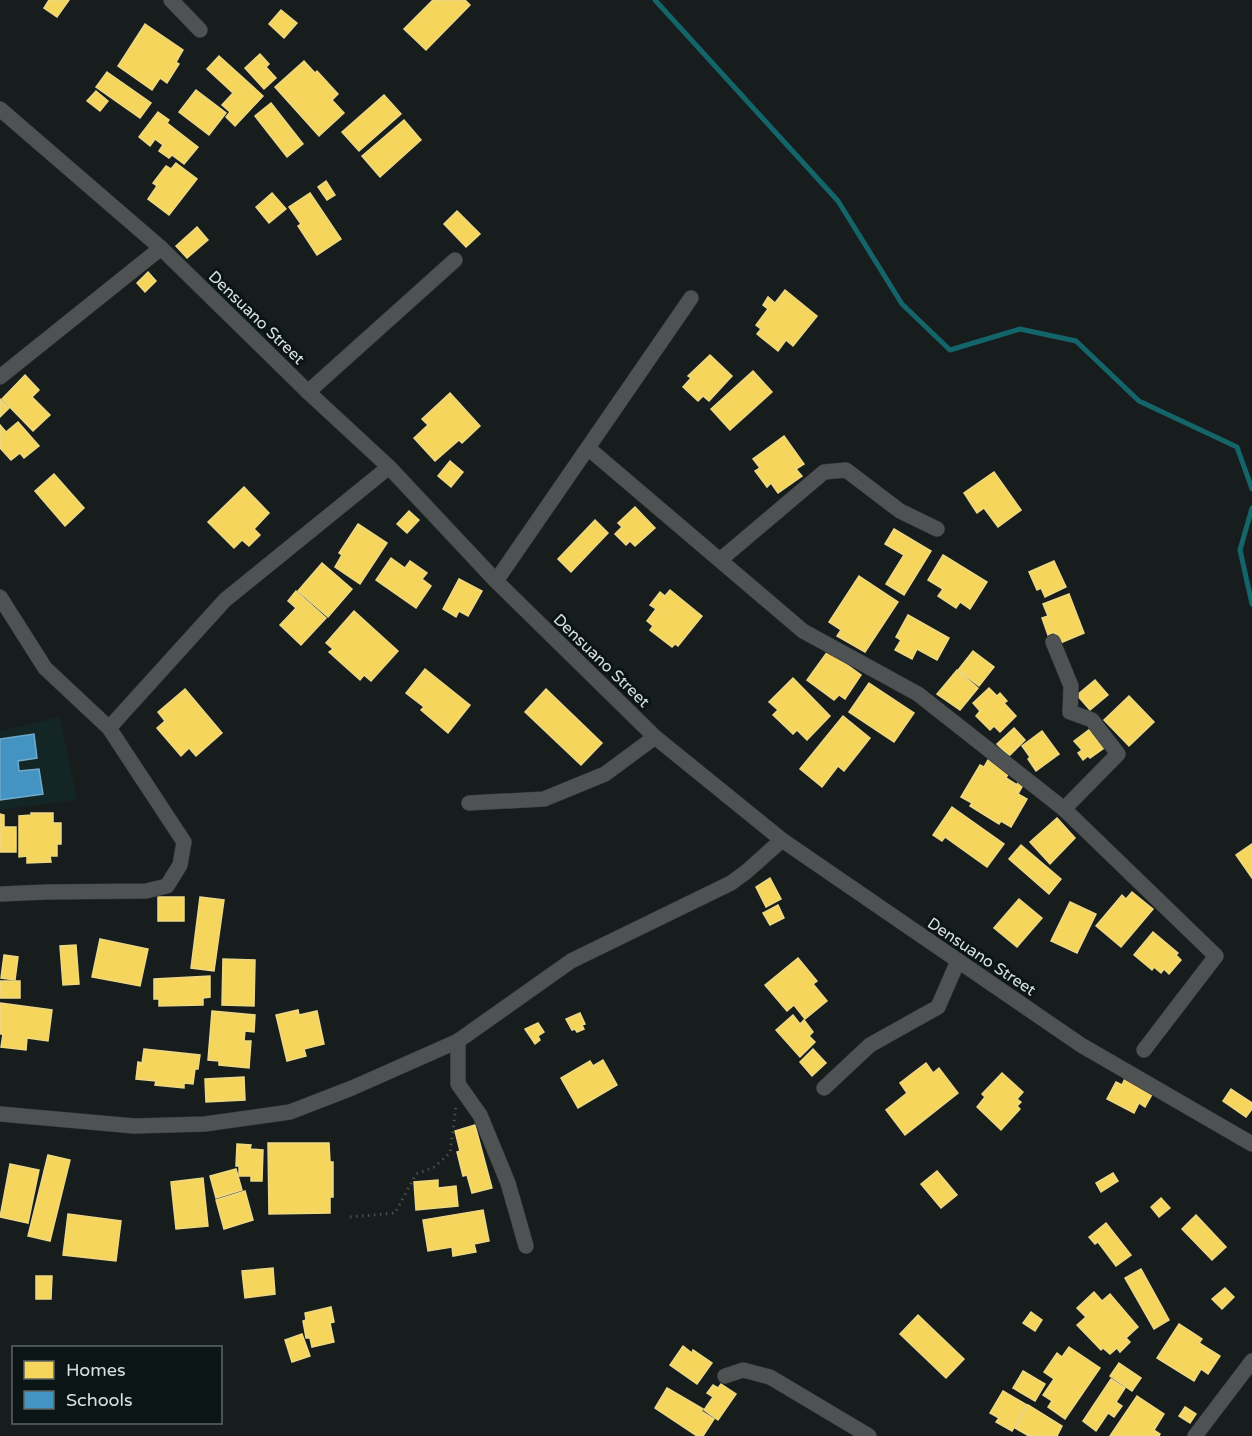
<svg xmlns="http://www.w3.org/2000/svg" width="1252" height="1436" viewBox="0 0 1252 1436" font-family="'Varela Round',sans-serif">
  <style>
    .built { fill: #142526 }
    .homes { fill: #f6d55c; stroke: #edd884; stroke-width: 1.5 }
    .schools { fill: #4393c3; stroke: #70aacc; stroke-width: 1.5 }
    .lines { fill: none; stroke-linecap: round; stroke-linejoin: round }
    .stream { stroke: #13656a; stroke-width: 5 }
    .minor-casing { stroke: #323535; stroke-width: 16 }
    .path { stroke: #4a4d4d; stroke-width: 3; stroke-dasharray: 1.5 4.5; stroke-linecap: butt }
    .minor { stroke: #4e5252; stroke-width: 15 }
    .labels { text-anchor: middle; stroke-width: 6; stroke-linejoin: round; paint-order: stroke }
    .street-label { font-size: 16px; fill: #d9e0e0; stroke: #0b1515 }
  </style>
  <rect width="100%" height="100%" fill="#171c1c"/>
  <!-- built -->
  <polygon class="built" points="60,717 77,800 0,810 0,731"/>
  <!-- homes -->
  <g class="homes">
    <polygon points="49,0 69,0 57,17 44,8"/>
    <polygon points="433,0 465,0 470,5 426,50 404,29"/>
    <polygon points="281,10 297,23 284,38 269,24"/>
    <polygon points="145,24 183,50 176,62 179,64 167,83 160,78 152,90 118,66"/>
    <polygon points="260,54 269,64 266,67 276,78 264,89 245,68"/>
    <polygon points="219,56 263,96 235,126 226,117 230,112 222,105 233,93 207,69"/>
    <polygon points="304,61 315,73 317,71 338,94 332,100 344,113 319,136 275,87"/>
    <polygon points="107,72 151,103 140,118 96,87"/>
    <polygon points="196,90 226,113 209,135 179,112"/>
    <polygon points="96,91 108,101 100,111 87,101"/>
    <polygon points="384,95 401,114 359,151 342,132"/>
    <polygon points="271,103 303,144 287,157 255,116"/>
    <polygon points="158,112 169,120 167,123 198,147 184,164 172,155 169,158 159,151 163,145 155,139 150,146 139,137"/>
    <polygon points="404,120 421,140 380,177 362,156"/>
    <polygon points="176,163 197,179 169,215 148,199 157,186 153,183 166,166 171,169"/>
    <polygon points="326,181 335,195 327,200 318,187"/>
    <polygon points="272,193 286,209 269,223 256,207"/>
    <polygon points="310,193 341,239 317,255 298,226 301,224 289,207"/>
    <polygon points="457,211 480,234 466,247 444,224"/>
    <polygon points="197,227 208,240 187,258 176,246"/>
    <polygon points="148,272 156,281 145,292 137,283"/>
    <polygon points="785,290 817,316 793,346 786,340 778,351 757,334 761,329 756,325 768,309 763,305 768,297 775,303"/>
    <polygon points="710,355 732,376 709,401 703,396 698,401 683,387 691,378 688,376"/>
    <polygon points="753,371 772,392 730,430 711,409"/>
    <polygon points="25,375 39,390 32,397 50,415 33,431 2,399"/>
    <polygon points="450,393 480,426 462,443 459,440 435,461 414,438 428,425 422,419"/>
    <polygon points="0,399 9,408 0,417"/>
    <polygon points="18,422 39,446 24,458 20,453 11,460 0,448 0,425 6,432"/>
    <polygon points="784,436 804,464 796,469 802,476 778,493 771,483 767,487 755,471 760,468 753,459"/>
    <polygon points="450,461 463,472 451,487 438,476"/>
    <polygon points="994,472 1021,510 998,527 984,508 977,513 964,493"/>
    <polygon points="54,474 84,508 65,526 35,491"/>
    <polygon points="244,487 269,513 254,529 260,535 249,546 242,540 234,548 208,522"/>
    <polygon points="635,507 655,528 635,546 630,541 626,545 615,534 622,527 618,523"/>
    <polygon points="409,511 419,520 407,533 397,524"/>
    <polygon points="595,520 608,533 571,572 558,559"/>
    <polygon points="358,524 387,543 360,584 335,567 342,555 339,553"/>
    <polygon points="894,529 931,551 904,595 886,584 904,555 885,544"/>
    <polygon points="943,555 987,582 970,609 960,602 956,608 938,596 943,589 928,580"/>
    <polygon points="391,558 405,568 410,561 427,573 422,579 431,586 416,608 376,580"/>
    <polygon points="1054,561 1066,587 1045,597 1041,588 1037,590 1029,572"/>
    <polygon points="322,563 352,589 328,617 298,591"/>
    <polygon points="859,576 898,602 865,652 837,636 841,630 829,622"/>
    <polygon points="459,579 482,591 468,616 459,611 456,617 443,609"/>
    <polygon points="670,590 702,616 678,646 675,644 672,647 650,630 653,626 647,621 656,609 650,605 660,592 665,596"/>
    <polygon points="296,591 326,618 301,645 280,625 296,608 288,601"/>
    <polygon points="1069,594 1084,633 1058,644 1054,632 1048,635 1042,618 1048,616 1043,604"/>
    <polygon points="354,611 398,651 371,681 364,675 360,680 329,652 333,649 326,643"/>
    <polygon points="908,615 949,638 937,660 917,649 912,659 895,650 901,640 896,637"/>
    <polygon points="828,651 861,675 845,699 839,695 834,700 807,680"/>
    <polygon points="973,651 994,667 979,686 958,670"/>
    <polygon points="425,669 470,705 448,733 421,710 424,707 406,693"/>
    <polygon points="957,670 978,688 960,710 937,694"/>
    <polygon points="793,678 830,716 807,740 797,730 793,734 773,715 778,710 769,702"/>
    <polygon points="1095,680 1108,695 1090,710 1077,695"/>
    <polygon points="869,683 914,713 894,742 849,712"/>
    <polygon points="989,688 997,696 1000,693 1007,701 1004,703 1016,716 1000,732 994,726 990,730 976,716 980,711 973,703"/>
    <polygon points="185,689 222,733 196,756 189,748 181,756 157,728 165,721 158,712"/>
    <polygon points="546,689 602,743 581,765 525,712"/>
    <polygon points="1129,696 1154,722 1129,746 1104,720"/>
    <polygon points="843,716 870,738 844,771 838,766 822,787 800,769"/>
    <polygon points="1014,728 1025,740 1009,756 997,744"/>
    <polygon points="1090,729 1104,748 1090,758 1088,756 1083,760 1078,753 1082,750 1074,741"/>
    <polygon points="1042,731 1059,754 1036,771 1028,759 1030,757 1022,746"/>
    <polygon points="988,760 1009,772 1006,778 1017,785 1018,782 1023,785 1018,794 1027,799 1011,827 1001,821 999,824 970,806 972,803 961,797 980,765 984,767"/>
    <polygon points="952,807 1004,844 987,867 945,837 942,841 933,835"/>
    <polygon points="31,813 53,813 53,823 61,823 61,844 57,844 57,856 50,856 51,862 27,863 27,856 19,857 19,816 31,815"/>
    <polygon points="0,814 4,815 4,827 16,827 16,852 0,852"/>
    <polygon points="1057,818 1075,838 1050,864 1030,842"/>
    <polygon points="1252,844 1252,878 1236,855"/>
    <polygon points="1021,845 1061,879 1049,894 1009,859"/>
    <polygon points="770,878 781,899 766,907 756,887"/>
    <polygon points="1132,892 1153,909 1121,947 1096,926 1122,895 1126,899"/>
    <rect x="158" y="897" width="26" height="24"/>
    <polygon points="200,897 224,900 214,971 191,968"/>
    <polygon points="1019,899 1042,918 1017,947 994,928"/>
    <polygon points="1070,902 1096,914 1077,953 1051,941"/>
    <polygon points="778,905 784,918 770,925 763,913"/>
    <polygon points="1153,932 1178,953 1176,955 1181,960 1169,974 1164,969 1161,973 1154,967 1152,970 1134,955"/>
    <polygon points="100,939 148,949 140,986 92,977"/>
    <polygon points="76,945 79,984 63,985 60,946"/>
    <polygon points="4,955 18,957 15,980 1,978"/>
    <polygon points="798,958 817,981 813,984 827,1001 805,1019 794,1005 787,1011 765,985"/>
    <polygon points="223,959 255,960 254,1006 222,1005"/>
    <polygon points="210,976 210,997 203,998 203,1005 159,1006 159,999 154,999 154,979"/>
    <rect x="0" y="981" width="20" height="17"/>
    <polygon points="0,1003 52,1010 48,1041 27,1038 26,1050 1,1047 3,1034 0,1034"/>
    <polygon points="298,1010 299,1015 317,1011 324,1044 304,1049 306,1056 287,1061 276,1015"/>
    <polygon points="212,1011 255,1015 254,1032 245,1031 244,1041 251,1041 249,1068 219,1065 219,1061 208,1060"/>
    <polygon points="580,1013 585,1024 582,1025 584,1029 577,1032 575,1029 572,1030 566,1019"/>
    <polygon points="793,1015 800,1024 804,1020 813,1032 809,1036 815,1042 800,1057 776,1030"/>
    <polygon points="538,1023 544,1032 538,1036 540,1040 535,1044 525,1029"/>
    <polygon points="144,1049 200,1055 198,1069 195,1069 193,1084 184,1083 184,1088 155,1085 156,1081 136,1079 138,1062 142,1063"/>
    <polygon points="813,1049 826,1063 812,1076 800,1062"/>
    <polygon points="603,1060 617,1085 578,1108 561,1078 590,1061 593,1066"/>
    <polygon points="926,1063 933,1073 939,1068 958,1093 905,1135 886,1110 907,1093 900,1083"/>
    <polygon points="1002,1073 1023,1092 1017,1099 1021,1102 1017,1106 1020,1109 1001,1130 977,1107 985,1097 982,1094"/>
    <polygon points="1127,1074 1155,1089 1145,1107 1139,1103 1134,1113 1107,1099 1116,1082 1122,1085"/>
    <polygon points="244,1077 245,1100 206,1102 205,1079"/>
    <polygon points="1231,1089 1252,1103 1252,1109 1246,1117 1223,1101"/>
    <polygon points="475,1125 492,1188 472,1193 467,1175 463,1176 457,1152 460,1151 455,1131"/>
    <polygon points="268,1143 329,1143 330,1162 333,1162 333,1197 330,1197 330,1213 269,1214"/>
    <polygon points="237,1144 251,1145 250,1149 263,1150 262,1181 251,1181 251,1176 239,1176 239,1166 236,1166"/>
    <polygon points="48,1155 70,1160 50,1241 28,1236"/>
    <polygon points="10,1164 39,1170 28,1223 0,1217"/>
    <polygon points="236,1169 242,1190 216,1198 210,1176"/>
    <polygon points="937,1171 957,1195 941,1208 921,1184"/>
    <polygon points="1113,1173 1118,1181 1101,1192 1096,1183"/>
    <polygon points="203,1178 208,1226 176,1229 171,1182"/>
    <polygon points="438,1180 438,1188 456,1186 458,1206 416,1210 414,1182"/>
    <polygon points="245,1191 253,1220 224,1229 216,1200"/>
    <polygon points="1161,1198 1170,1208 1159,1217 1151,1207"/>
    <polygon points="483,1210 489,1241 474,1244 476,1252 453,1256 452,1247 428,1251 423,1220"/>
    <polygon points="68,1214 121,1221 116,1261 63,1255"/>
    <polygon points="1196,1215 1226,1247 1212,1260 1182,1229"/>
    <polygon points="1106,1223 1131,1255 1116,1266 1098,1242 1095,1244 1089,1237"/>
    <polygon points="273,1268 275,1294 245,1298 242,1271"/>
    <polygon points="1141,1269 1169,1320 1154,1329 1125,1278"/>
    <polygon points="36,1276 52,1276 51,1299 36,1299"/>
    <polygon points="1225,1288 1234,1297 1222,1309 1212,1299"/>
    <polygon points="1094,1292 1102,1301 1110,1294 1138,1327 1126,1338 1130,1342 1120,1352 1117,1348 1110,1354 1103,1348 1101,1350 1077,1325 1086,1317 1077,1308"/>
    <polygon points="331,1307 334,1322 330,1323 334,1342 312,1347 310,1338 306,1338 303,1321 306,1320 305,1313"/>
    <polygon points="1031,1312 1042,1320 1035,1331 1023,1323"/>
    <polygon points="918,1315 964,1359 946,1378 900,1334"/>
    <polygon points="1179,1324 1202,1339 1199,1343 1220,1356 1208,1374 1201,1369 1194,1381 1157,1358"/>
    <polygon points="302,1334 310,1356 292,1362 285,1340"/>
    <polygon points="683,1346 692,1353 693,1350 712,1363 697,1384 670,1365"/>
    <polygon points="1069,1347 1100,1368 1065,1419 1048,1407 1052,1401 1043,1395 1054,1379 1044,1372 1057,1353 1062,1357"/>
    <polygon points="1119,1363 1141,1378 1132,1391 1110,1376"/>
    <polygon points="1023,1371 1045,1384 1035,1401 1013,1388"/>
    <polygon points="1111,1379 1125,1388 1116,1402 1122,1406 1114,1417 1108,1413 1096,1431 1083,1421"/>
    <polygon points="721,1384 736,1394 718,1420 704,1410 713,1397 707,1393 713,1385 718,1388"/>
    <polygon points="667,1388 703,1409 701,1411 714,1419 703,1436 697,1436 655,1408"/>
    <polygon points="1003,1391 1027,1405 1012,1431 996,1422 999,1418 990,1413"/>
    <polygon points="1137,1396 1164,1414 1154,1430 1160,1434 1159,1436 1110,1436"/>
    <polygon points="1028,1405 1062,1426 1057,1436 1029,1436 1015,1428"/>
    <polygon points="1185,1407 1196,1414 1190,1423 1179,1416"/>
  </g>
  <!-- schools -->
  <polygon class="schools" points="34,734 37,758 18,761 19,771 39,769 43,794 0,800 0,739"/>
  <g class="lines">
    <!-- stream -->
    <g class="stream">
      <polyline points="655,0 838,201 902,304 950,350 1020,329 1076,341 1139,401 1237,447 1252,489"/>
      <polyline points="1252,508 1240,550 1252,604"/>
    </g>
    <!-- minor casing -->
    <g class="minor-casing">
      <g id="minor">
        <polyline points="171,0 200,30"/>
        <polyline points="0,109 161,248 308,392 389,467 496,581 655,737 782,840 1081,1045 1252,1144"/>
        <polyline points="0,377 161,248"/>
        <polyline points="308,392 455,260"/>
        <polyline points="588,448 803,631 918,694 1064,809 1216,956 1144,1050"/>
        <polyline points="720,560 824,472 846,470 900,511 937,529"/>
        <polyline points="496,581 691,298"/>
        <polyline points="0,597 45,668 109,728 184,842 180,865 167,886 146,891 47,892 0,894"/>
        <polyline points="1053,642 1071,686 1070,712 1092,720 1118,754 1064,809"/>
        <polyline points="109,728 225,600 389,467"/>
        <polyline points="469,803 544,799 605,774 655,737"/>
        <polyline points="458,1041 458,1084 480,1115 508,1183 526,1246"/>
        <polyline points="824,1088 870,1045 938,1007 958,961"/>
        <polyline points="0,1114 134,1126 205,1124 290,1112 352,1088 458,1041 571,961 731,883 746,872 782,840"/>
        <polyline points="725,1376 743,1370 770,1377 869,1436"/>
        <polyline points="1195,1436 1252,1361"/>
      </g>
    </g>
    <!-- path -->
    <polyline class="path" points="350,1217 395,1213 416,1174 434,1167 450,1153 456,1106"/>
    <!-- minor -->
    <use href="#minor" class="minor"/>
  </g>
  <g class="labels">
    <!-- street labels -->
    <g class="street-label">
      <text transform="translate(257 317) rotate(44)" y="6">Densuano Street</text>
      <text transform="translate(602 660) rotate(44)" y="6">Densuano Street</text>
      <text transform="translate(982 956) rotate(34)" y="6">Densuano Street</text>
    </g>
  </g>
  <!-- legend -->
  <rect x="12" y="1346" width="210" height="78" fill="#0b1515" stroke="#5d6666" stroke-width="1.5"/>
  <rect x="24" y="1361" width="30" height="18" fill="#f6d55c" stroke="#5d6666" stroke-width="1.5"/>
  <text x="66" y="1376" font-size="18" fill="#d9e0e0">Homes</text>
  <rect x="24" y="1391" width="30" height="18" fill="#4393c3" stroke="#5d6666" stroke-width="1.5"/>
  <text x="66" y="1406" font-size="18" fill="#d9e0e0">Schools</text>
</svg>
